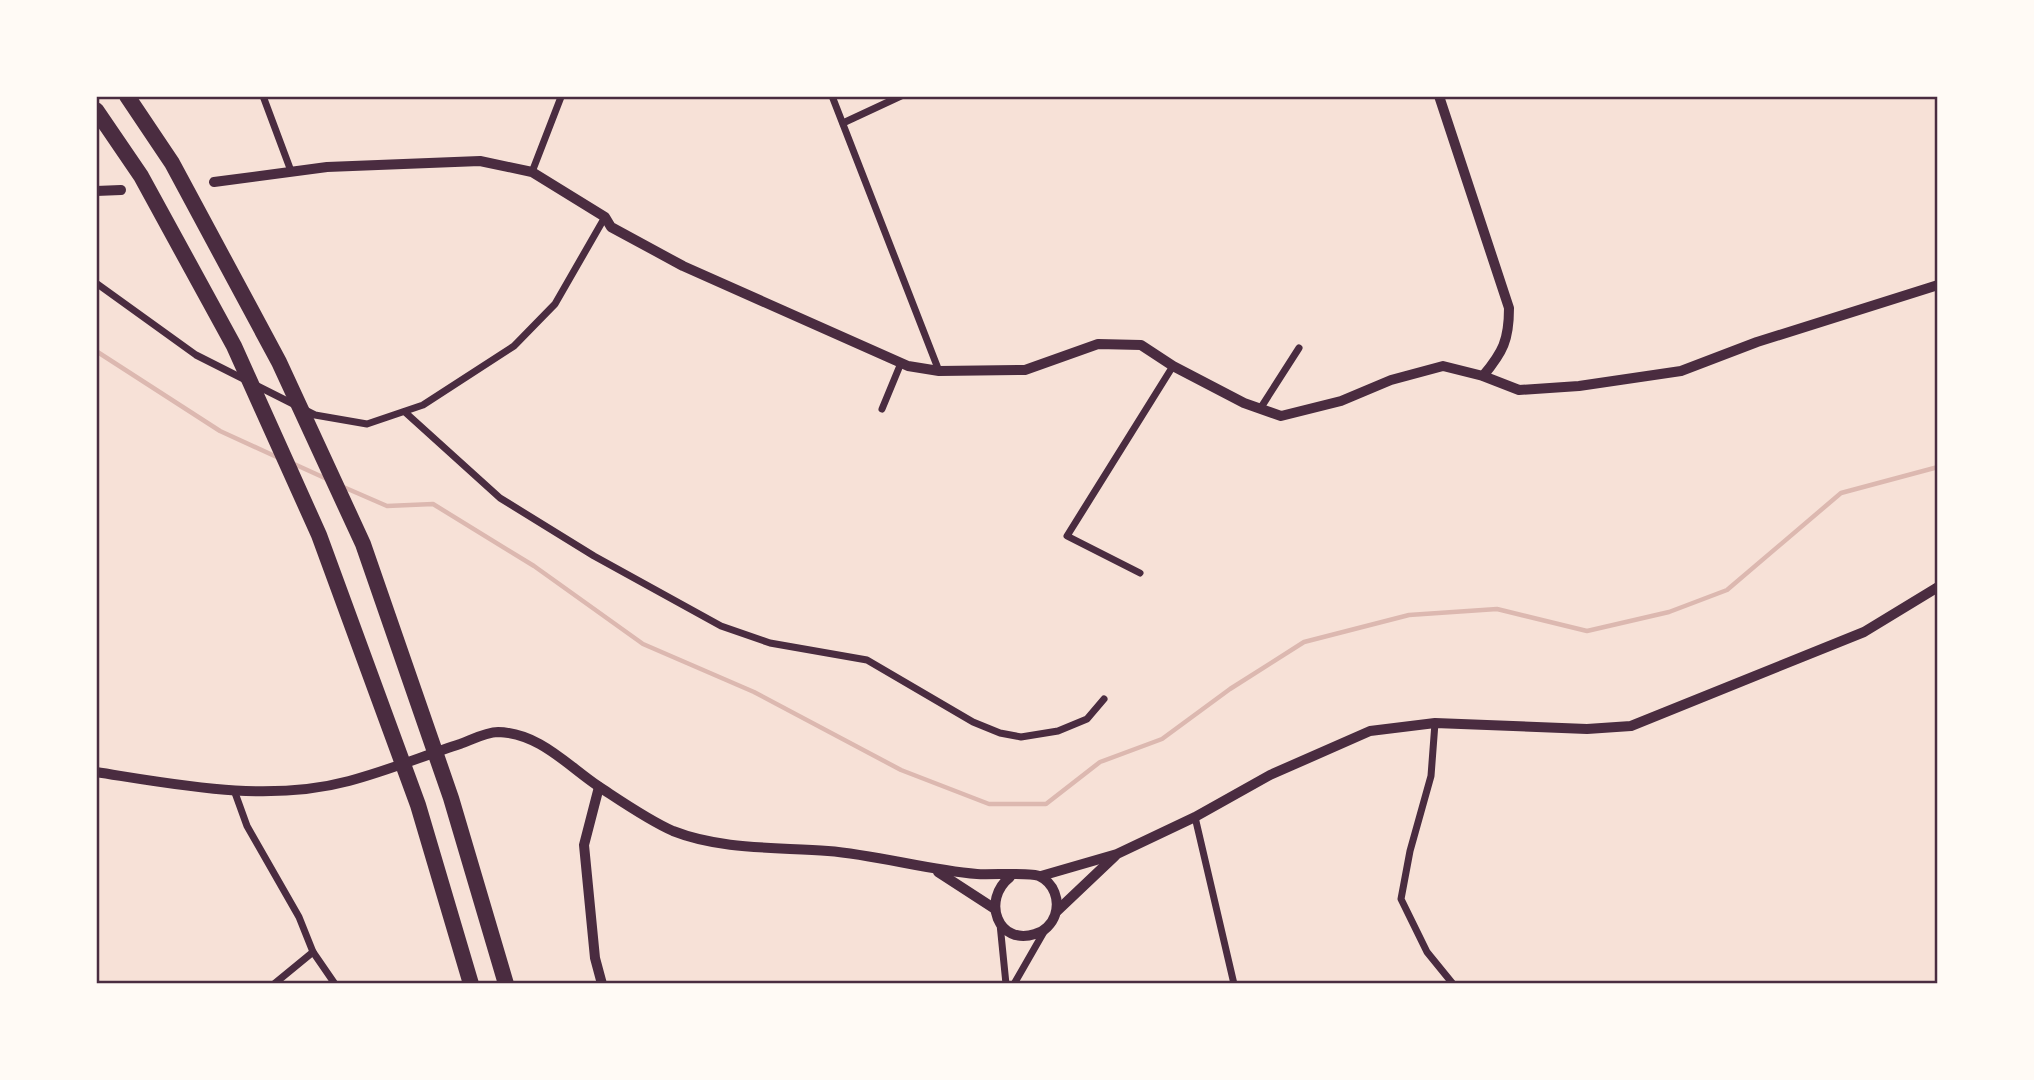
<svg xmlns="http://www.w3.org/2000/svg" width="2034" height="1080" viewBox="0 0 2034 1080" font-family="Arial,sans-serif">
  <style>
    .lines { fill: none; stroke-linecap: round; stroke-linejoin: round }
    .stream { stroke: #dcb8b0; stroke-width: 4.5 }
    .minor { stroke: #4a2c40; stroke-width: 7 }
    .tertiary { stroke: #4a2c40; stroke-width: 10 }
    .motorway { stroke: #4a2c40; stroke-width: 16 }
    .neatline { fill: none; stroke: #4a2c40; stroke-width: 2.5 }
  </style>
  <rect width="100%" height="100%" fill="#f7e1d7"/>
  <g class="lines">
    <!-- stream -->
    <g class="stream">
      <polyline points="96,351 220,431 279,458"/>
      <polyline points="294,464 327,479"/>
      <polyline points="341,486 387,506 433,504 534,566 643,644 754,692 901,770 989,804 1046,804 1100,762 1162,739 1230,689 1304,642 1409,615 1497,609 1587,631 1669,612 1727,590 1841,493 1938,467"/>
    </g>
    <!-- minor -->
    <g class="minor">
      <polyline points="263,96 291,171"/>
      <polyline points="832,96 939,371"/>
      <polyline points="843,123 901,96"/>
      <polyline points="532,172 561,97"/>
      <polyline points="96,283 196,355 315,415 367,424 423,405 514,346 555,304 605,217"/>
      <polyline points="882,409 901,363"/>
      <polyline points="1260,409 1299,348"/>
      <polyline points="406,413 500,498 594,556 721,626 770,643 867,660 973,722 1000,733 1021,737 1058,731 1087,719 1104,699"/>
      <polyline points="1140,573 1067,536 1173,366"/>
      <polyline points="1435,723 1431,776 1410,851 1401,899 1427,952 1453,984"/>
      <polyline points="234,790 247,826 299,917 313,952 335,984"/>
      <polyline points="1195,817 1234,984"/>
      <polyline points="1000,924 1006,984"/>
      <polyline points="274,984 313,952"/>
      <polyline points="1014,984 1045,930"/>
    </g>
    <!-- tertiary -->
    <g class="tertiary">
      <path d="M1439 96 1509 308C1509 340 1503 352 1483 376"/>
      <polyline points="214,182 327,167 480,161 532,172 605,217 611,227 683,266 908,366 939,371 1025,370 1098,344 1141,345 1173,366 1244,403 1281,416 1341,401 1391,380 1443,366 1483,376 1519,390 1579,386 1681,371 1757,342 1938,285"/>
      <polyline points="96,191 121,190"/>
      <path d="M96 772C179 785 267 803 349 781 387 771 423 756 460 744 471 740 486 732 498 732 539 733 567 765 598 786 621 801 648 820 673 831 721 850 777 847 828 851 878 855 927 870 977 874 991 875 1031 872 1039 876 1054 883 1060 900 1055 915 1052 924 1044 932 1035 934 998 946 981 900 1010 877"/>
      <polyline points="599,787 584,845 595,958 602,984"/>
      <polyline points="938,872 995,909"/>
      <polyline points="1041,876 1117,854 1195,817 1270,775 1370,731 1435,723 1587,729 1631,726 1864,632 1938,587"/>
      <polyline points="1057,911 1115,856"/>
    </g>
    <!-- motorway -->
    <g class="motorway">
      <polyline points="127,96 172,163 279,362 363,544 451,798 506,984"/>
      <polyline points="96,110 141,176 234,346 319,535 418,805 471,984"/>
    </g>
  </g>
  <!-- border -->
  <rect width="2034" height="1080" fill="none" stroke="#fffaf5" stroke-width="196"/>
  <rect x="98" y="98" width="1838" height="884" class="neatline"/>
</svg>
